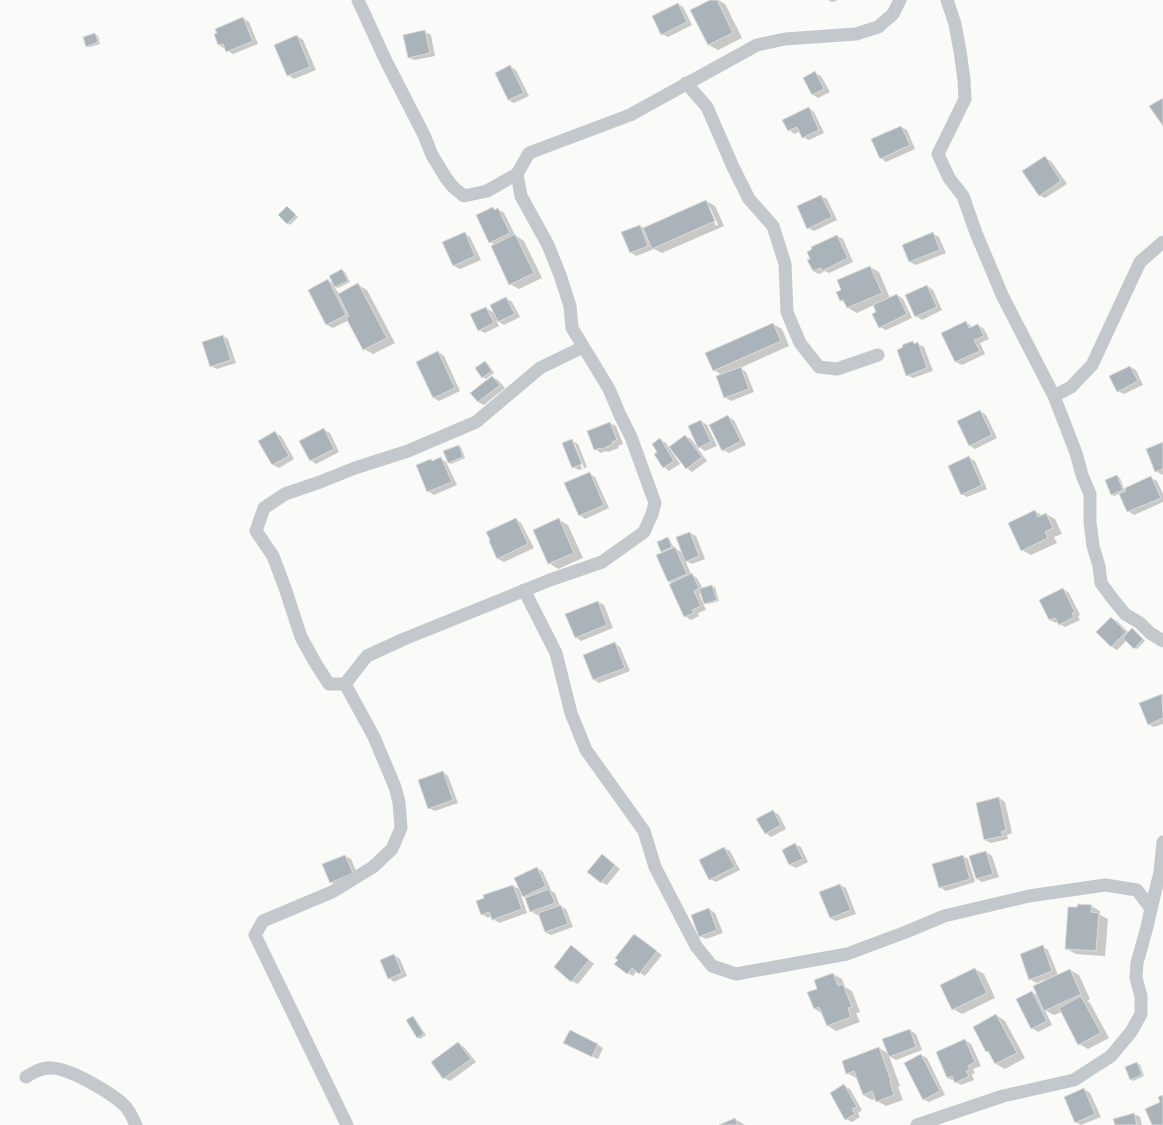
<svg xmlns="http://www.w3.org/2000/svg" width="1163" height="1125" viewBox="0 0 1163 1125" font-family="Ubuntu,sans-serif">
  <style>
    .shadow { fill: #0003; fill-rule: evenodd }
    .building { fill: #aab3b9; stroke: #dcdcda }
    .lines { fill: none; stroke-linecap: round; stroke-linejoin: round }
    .street { stroke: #c3c8cc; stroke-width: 13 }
  </style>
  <rect width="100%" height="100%" fill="#fafaf8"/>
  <!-- shadow -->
  <g class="shadow">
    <polygon points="713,0 718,0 725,4 742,38 718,50 709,45 692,10"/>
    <polygon points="828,0 838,0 832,2"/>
    <polygon points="678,4 683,7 692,25 668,37 662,34"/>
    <polygon points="243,18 249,22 258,44 233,54 219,45 215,35"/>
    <polygon points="425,32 431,35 435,56 414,60 408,57"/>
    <polygon points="95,34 98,36 100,44 90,47 87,46"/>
    <polygon points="297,36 303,40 316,70 294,79 288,75"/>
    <polygon points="510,66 516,70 529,96 514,103 508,100"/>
    <polygon points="815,73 821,76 830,92 818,98 813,95"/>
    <polygon points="809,108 814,112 824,133 809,140 803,137 800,131 795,134 789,130"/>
    <polygon points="901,127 907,130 915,149 886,162 881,158"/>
    <polygon points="1045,158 1051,161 1067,184 1045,198 1039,195"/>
    <polygon points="821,196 827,199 837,220 814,231 808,228"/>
    <path d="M706 201 715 206 724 226 662 253 654 249 636 256 630 252 640 226 644 228ZM708 207H710L718 225 716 226Z"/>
    <polygon points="493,208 496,210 498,209 504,213 515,235 524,241 542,278 519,289 510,284 495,245 490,242"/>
    <polygon points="290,209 298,217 290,225 288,223"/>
    <polygon points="464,233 470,237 481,260 460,269 454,266"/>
    <polygon points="933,234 939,237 946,253 916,265 910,262 904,246"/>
    <polygon points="837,236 843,239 853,262 829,273 825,271 819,274 813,271"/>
    <polygon points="870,267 879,272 890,298 897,295 903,299 912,318 886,330 880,327 878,312 874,305 857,313 848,308 846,304 841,300 842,290"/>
    <polygon points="342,270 345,272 350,282 338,288 334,286 339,294 358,285 367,290 395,343 373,354 364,349 349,320 333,328 327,325 309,290 328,280 335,285"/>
    <polygon points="927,286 933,290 942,310 922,320 916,316"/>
    <polygon points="506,298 512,302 520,317 504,325 496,320 499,326 485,333 479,330 486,308 494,313"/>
    <polygon points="966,322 971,326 972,328 978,325 984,329 989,339 980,343 985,354 962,365 956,362 942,333"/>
    <polygon points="773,324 782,329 789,346 740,368 746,372 754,392 731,401 725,397 722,375 714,370"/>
    <polygon points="223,336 228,339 236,363 217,369 211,366"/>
    <polygon points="913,342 924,347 933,371 913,378 907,375 904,348"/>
    <polygon points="438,352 444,356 460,391 439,401 434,398"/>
    <polygon points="485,362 488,364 494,373 486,379 483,377"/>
    <polygon points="1130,367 1136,370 1143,385 1124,394 1118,391 1111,376"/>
    <polygon points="492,377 498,380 505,388 484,405 478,402"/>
    <polygon points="980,411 986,415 997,438 975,449 969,445"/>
    <polygon points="728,417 734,420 746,445 729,453 723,450"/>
    <polygon points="701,421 707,425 717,446 705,451 699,447"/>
    <polygon points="610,423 616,426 623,444 618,446 619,448 608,452 606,451 601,453 595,449"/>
    <polygon points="324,430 330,433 339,452 316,464 311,460"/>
    <polygon points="275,433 281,436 294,459 279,468 273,465 260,441"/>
    <polygon points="685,436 691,439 707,461 692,472 687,468"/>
    <polygon points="661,440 666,443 680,464 669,471 664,467 659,453"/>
    <polygon points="572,441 578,444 587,467 584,468 575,444 573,444 582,469 579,470 573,467"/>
    <polygon points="1163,443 1163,474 1162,475 1156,471"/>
    <polygon points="459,446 461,447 465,458 451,464 448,462"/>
    <polygon points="440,458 446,462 457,485 434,495 428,491 430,460 433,461"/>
    <polygon points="969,458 975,461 987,489 967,497 962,494"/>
    <polygon points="590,474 595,477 609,508 585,519 580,515"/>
    <polygon points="1117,476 1120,478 1124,489 1151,478 1157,481 1163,494 1163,502 1134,515 1128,511 1120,493 1114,496 1111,494"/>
    <polygon points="1035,511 1043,516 1046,514 1055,519 1062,534 1054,537 1057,543 1031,555 1022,550"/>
    <polygon points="516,519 521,523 534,548 504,562 498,559 490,542"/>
    <polygon points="559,520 568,525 583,558 558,569 549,563"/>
    <polygon points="690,533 696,536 705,559 692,564 685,560 691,574 697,578 703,589 712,586 715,587 719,601 708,604 705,603 702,593 699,594 706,610 698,613 699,616 691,620 685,616 672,583 669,581 665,553 662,551 668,538 670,540 674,548 683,553"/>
    <polygon points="1063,589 1069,593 1080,615 1078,616 1080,620 1065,627 1060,624 1059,622 1056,623 1050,620 1040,600"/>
    <polygon points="598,602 604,605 613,628 581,641 575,637"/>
    <polygon points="1111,618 1117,621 1129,633 1133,629 1135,630 1145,641 1137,649 1127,640 1117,650 1112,647 1097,632"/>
    <polygon points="614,643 620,647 630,671 599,683 593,679"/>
    <polygon points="1162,695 1163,696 1163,724 1154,727 1148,724 1140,704"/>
    <polygon points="443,772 448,776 458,803 435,811 429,808"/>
    <polygon points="999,798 1005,802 1012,833 1007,835 1008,839 991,843 985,840"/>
    <polygon points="773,811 779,815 786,829 771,837 766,833"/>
    <polygon points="795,844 801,847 808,862 796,868 790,865 783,850"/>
    <polygon points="724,848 730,851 740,870 716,882 710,879"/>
    <polygon points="986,852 992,856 999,877 982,882 977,879"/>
    <polygon points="603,855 608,859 620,869 607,885 601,882"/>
    <polygon points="345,856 351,859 358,876 337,885 331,882"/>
    <polygon points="963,856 968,859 975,882 946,891 940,887"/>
    <polygon points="537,868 543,872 551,890 550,890 555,893 560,906 566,909 573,927 551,935 545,932 539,914 537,915 531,911 527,899 521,895 527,913 499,923 493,919 492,916 488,918 482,914 513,886 521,890"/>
    <polygon points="840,885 846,888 856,914 836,921 830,918"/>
    <polygon points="1091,906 1100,911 1100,915 1108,919 1105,956 1076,954 1067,949 1078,908"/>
    <polygon points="709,909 715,913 723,933 706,939 700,936"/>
    <polygon points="634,935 662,955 645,976 637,971 633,976 628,973"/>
    <polygon points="572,947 577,950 594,964 578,984 572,981"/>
    <polygon points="1043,947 1048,950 1058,975 1070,970 1079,975 1090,999 1087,1001 1090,1003 1109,1038 1088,1049 1079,1044 1062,1012 1054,1015 1045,1010 1052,1025 1038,1032 1032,1028 1032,992 1038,996 1045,981 1044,980 1036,983 1030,979"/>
    <polygon points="394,955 400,959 407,976 394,982 389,978"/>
    <polygon points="975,969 984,974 995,998 962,1014 953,1009"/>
    <polygon points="833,974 842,979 845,987 852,991 860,1012 856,1013 860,1022 836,1031 827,1025 823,1014 815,1009 819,989"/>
    <polygon points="996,1015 1005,1021 1025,1058 1005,1069 996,1064 990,1053 987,1051"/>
    <polygon points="413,1017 415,1019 426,1035 420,1039 418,1037"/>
    <polygon points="910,1030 916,1034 922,1050 896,1060 889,1056 900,1086 898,1087 903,1100 886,1106 877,1101 876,1098 872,1100 863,1095 857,1078 856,1078 847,1073 879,1048 889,1054"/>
    <polygon points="965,1040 971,1044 981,1066 973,1069 975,1073 972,1074 974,1080 961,1085 955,1081 954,1081 948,1078 937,1053"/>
    <polygon points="458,1043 464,1047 476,1062 450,1081 444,1078"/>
    <polygon points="598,1045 603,1048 598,1059 570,1046"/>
    <polygon points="921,1055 927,1058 945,1095 929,1102 923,1099"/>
    <polygon points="1137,1063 1140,1065 1144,1076 1133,1081 1131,1079"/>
    <polygon points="844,1086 850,1089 862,1110 858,1113 860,1117 852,1122 846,1119"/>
    <polygon points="1084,1089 1090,1093 1101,1117 1081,1125 1076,1122"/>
    <polygon points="1134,1114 1140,1117 1142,1125 1116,1125"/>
    <polygon points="735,1119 745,1125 721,1125"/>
  </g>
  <!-- building -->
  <g class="building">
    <polygon points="710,0 717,0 733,33 708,45 690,10"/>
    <polygon points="678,3 687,22 661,35 652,16"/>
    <polygon points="243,17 253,41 226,52 223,44 218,45 214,34 217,33 215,29"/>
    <polygon points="425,30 430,53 408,58 403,35"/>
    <polygon points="95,33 98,42 86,47 83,37"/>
    <polygon points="297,35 310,67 287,76 274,45"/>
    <polygon points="510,65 524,93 508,100 495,73"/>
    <polygon points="815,71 824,89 812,95 803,78"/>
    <polygon points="1163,98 1163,126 1149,106"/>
    <polygon points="809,107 819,130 802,138 797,127 788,131 782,120"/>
    <polygon points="901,126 910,145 880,159 871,139"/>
    <polygon points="1045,156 1061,181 1039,196 1022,171"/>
    <polygon points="821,195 832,217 807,229 797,206"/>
    <polygon points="706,200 715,221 652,249 643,228"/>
    <polygon points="287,206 296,215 287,224 278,215"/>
    <polygon points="493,207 494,210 498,208 510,233 489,243 476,215"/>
    <polygon points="640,225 648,246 630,253 621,232"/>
    <polygon points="465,232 475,256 453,266 442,242"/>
    <polygon points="933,232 940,250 909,262 902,245"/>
    <polygon points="515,234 534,273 509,285 491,246"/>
    <polygon points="837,235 848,258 822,271 821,268 813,271 807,260 810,259 807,252 812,249 811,247"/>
    <polygon points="870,266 882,293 847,308 843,300 840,301 836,292 841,290 837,280"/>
    <polygon points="342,269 348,281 335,287 329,276"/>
    <polygon points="328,279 346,315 326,325 308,290"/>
    <polygon points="358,283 387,338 363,350 346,318 349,316 338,294"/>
    <polygon points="927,285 937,307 915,317 905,295"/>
    <polygon points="897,294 907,314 879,328 872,314 876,312 873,305"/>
    <polygon points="506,297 515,314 498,322 490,305"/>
    <polygon points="486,307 494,323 478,331 470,314"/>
    <polygon points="966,321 969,328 978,324 984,336 974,340 980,351 955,362 941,333"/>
    <polygon points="773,323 781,341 713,371 705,353"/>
    <polygon points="223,335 231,360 210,367 202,342"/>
    <polygon points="913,341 914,344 918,342 927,368 906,376 897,350 903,347 902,345"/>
    <polygon points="438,351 455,388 433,398 416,362"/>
    <polygon points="485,361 492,371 482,378 475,368"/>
    <polygon points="1130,366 1138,381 1117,392 1109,376"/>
    <polygon points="741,367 749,389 724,398 716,376"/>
    <polygon points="492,376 500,385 478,402 470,393"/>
    <polygon points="980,410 992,435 969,446 957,421"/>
    <polygon points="728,415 741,441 722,451 709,425"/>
    <polygon points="701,420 711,442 698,448 688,426"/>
    <polygon points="610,422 617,440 612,442 613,444 602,449 601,448 594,450 587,431"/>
    <polygon points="324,428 334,449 310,461 299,441"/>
    <polygon points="275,431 289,456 272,465 258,441"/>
    <polygon points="685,435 702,457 686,469 669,447"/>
    <polygon points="660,438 674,461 663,468 654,454 657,452 652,444"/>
    <polygon points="572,439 582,464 572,468 562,443"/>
    <polygon points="1163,442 1163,469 1155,472 1146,449"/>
    <polygon points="459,445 463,457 448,463 443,451"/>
    <polygon points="969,456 982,485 961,495 948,466"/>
    <polygon points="441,457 452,482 427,492 416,465 431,459 432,461"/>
    <polygon points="590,472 604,505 579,516 564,483"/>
    <polygon points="1117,475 1123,490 1111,495 1105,480"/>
    <polygon points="1151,476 1161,498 1127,512 1119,494 1126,491 1125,488"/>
    <polygon points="1035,510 1038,517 1046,513 1053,528 1045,532 1048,538 1021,551 1008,523"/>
    <polygon points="516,518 528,544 497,559 489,541 490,540 486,532"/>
    <polygon points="559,518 574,553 548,564 533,530"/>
    <polygon points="690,532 699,556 685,562 676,537"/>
    <polygon points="668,537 672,547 661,552 657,542"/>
    <polygon points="675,547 687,574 668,582 656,555"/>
    <polygon points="692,573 699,588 694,591 701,606 692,610 694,613 684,617 669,584"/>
    <polygon points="712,585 717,600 704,604 699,589"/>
    <polygon points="1063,588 1075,612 1072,613 1074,617 1059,625 1055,618 1049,620 1039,600"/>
    <polygon points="598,601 607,625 575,638 565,614"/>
    <polygon points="1111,617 1126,632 1111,647 1096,632"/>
    <polygon points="1132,628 1143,639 1134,649 1123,638"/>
    <polygon points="615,642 625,668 593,680 583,655"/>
    <polygon points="1162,694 1163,718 1148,725 1139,703"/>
    <polygon points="443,771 453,800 428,809 418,780"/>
    <polygon points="999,797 1006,830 1001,832 1003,836 984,840 976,803"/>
    <polygon points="773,810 781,825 765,834 756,819"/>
    <polygon points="795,843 803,859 789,865 782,850"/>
    <polygon points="724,847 735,867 709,880 699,860"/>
    <polygon points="986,851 993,874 976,879 969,856"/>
    <polygon points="602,854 615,865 601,883 587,872"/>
    <polygon points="345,855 353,873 330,883 322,864"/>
    <polygon points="963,855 970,879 939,888 932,864"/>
    <polygon points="537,867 546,886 523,897 514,878"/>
    <polygon points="840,884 851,910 830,918 819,892"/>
    <polygon points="513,885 522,909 492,920 489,912 481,915 476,901 484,898 483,895"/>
    <polygon points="549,889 555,903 530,912 525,898"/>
    <polygon points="1078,904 1092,905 1091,912 1099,913 1096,951 1065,949 1068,907 1077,907"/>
    <polygon points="561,905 568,924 545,932 538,913"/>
    <polygon points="709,908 717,930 699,937 691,915"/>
    <polygon points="634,934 657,951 639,974 632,968 627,974 614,964 618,960 615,958"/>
    <polygon points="571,945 589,960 571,982 554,967"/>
    <polygon points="1043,945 1052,971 1029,980 1020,954"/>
    <polygon points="394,954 402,973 388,979 380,960"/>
    <polygon points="975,968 987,993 952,1010 940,985"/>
    <polygon points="1070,969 1081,994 1044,1011 1033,986"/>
    <polygon points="833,973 838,986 843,984 852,1007 848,1008 851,1017 827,1026 819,1007 814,1009 807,992 817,989 814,980"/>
    <polygon points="1032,991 1047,1021 1031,1029 1016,999"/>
    <polygon points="1081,996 1101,1033 1078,1045 1059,1008"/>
    <polygon points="996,1014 1017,1053 995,1064 988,1051 986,1052 973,1027"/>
    <polygon points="413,1016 424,1034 417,1038 406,1020"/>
    <polygon points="910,1029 916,1047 889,1057 882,1039"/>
    <polygon points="570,1030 598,1044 592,1057 563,1043"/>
    <polygon points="965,1039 975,1062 968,1066 970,1070 966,1071 969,1076 955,1083 952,1076 947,1078 936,1052"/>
    <polygon points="458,1042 471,1059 443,1079 431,1062"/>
    <polygon points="879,1047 891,1081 890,1082 894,1095 876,1102 872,1091 863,1095 854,1071 846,1074 842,1061"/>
    <polygon points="921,1054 940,1091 923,1100 904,1063"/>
    <polygon points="1137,1062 1142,1075 1130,1080 1125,1067"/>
    <polygon points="844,1084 857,1107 852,1109 855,1114 845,1120 830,1093"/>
    <polygon points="1084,1088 1095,1114 1075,1123 1064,1097"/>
    <polygon points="1163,1095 1163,1125 1152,1125 1145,1109 1160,1102 1158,1097"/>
    <polygon points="1134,1113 1137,1125 1115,1125 1113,1119"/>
    <polygon points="735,1118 738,1125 719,1125"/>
  </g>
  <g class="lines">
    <!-- street -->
    <g class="street">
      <polyline points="358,0 386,61 424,135 432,155 446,178 453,187 464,196 487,191 517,174"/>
      <polyline points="947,0 955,24 960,51 964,80 965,99 938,154 949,178 963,196 976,233 1003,297 1054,396 1076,453 1082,475 1090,494 1090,522 1093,546 1099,566 1101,583 1112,598 1125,614 1140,623 1150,633 1163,641"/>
      <polyline points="686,83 707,107 733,167 749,199 773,226 785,264 787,312 800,343 819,367 837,369 878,355"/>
      <polyline points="1054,396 1071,387 1092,365 1140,262 1163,242"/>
      <polyline points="524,590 556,653 571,713 586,750 644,831 655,867 696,946 712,966 736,974 847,954 906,932 944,916 1029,896 1105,885 1137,890 1151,909"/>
      <polyline points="345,684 367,656 404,639 550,580 602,562 644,532 652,514 655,503 631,437 620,415 609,389 572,328 570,306 560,275 548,245 521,196 517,174 529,153 630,115 757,45 785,39 856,34 878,27 893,14 900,0"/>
      <path d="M26 1077C34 1072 42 1067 52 1068 71 1069 112 1093 125 1106 130 1111 133 1119 136 1125"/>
      <polyline points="347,1125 255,935 263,921 332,892 373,867 392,849 401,828 399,802 395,787 374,737 345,684 329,684 316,664 301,637 285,588 273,556 256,531 264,508 285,494 320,482 355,468 408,451 476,422 540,368 583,347"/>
      <polyline points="917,1125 1003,1096 1074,1080 1111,1056 1131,1032 1141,1014 1141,996 1136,978 1137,963 1147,927 1151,909 1160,872 1163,842"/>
    </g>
  </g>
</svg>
